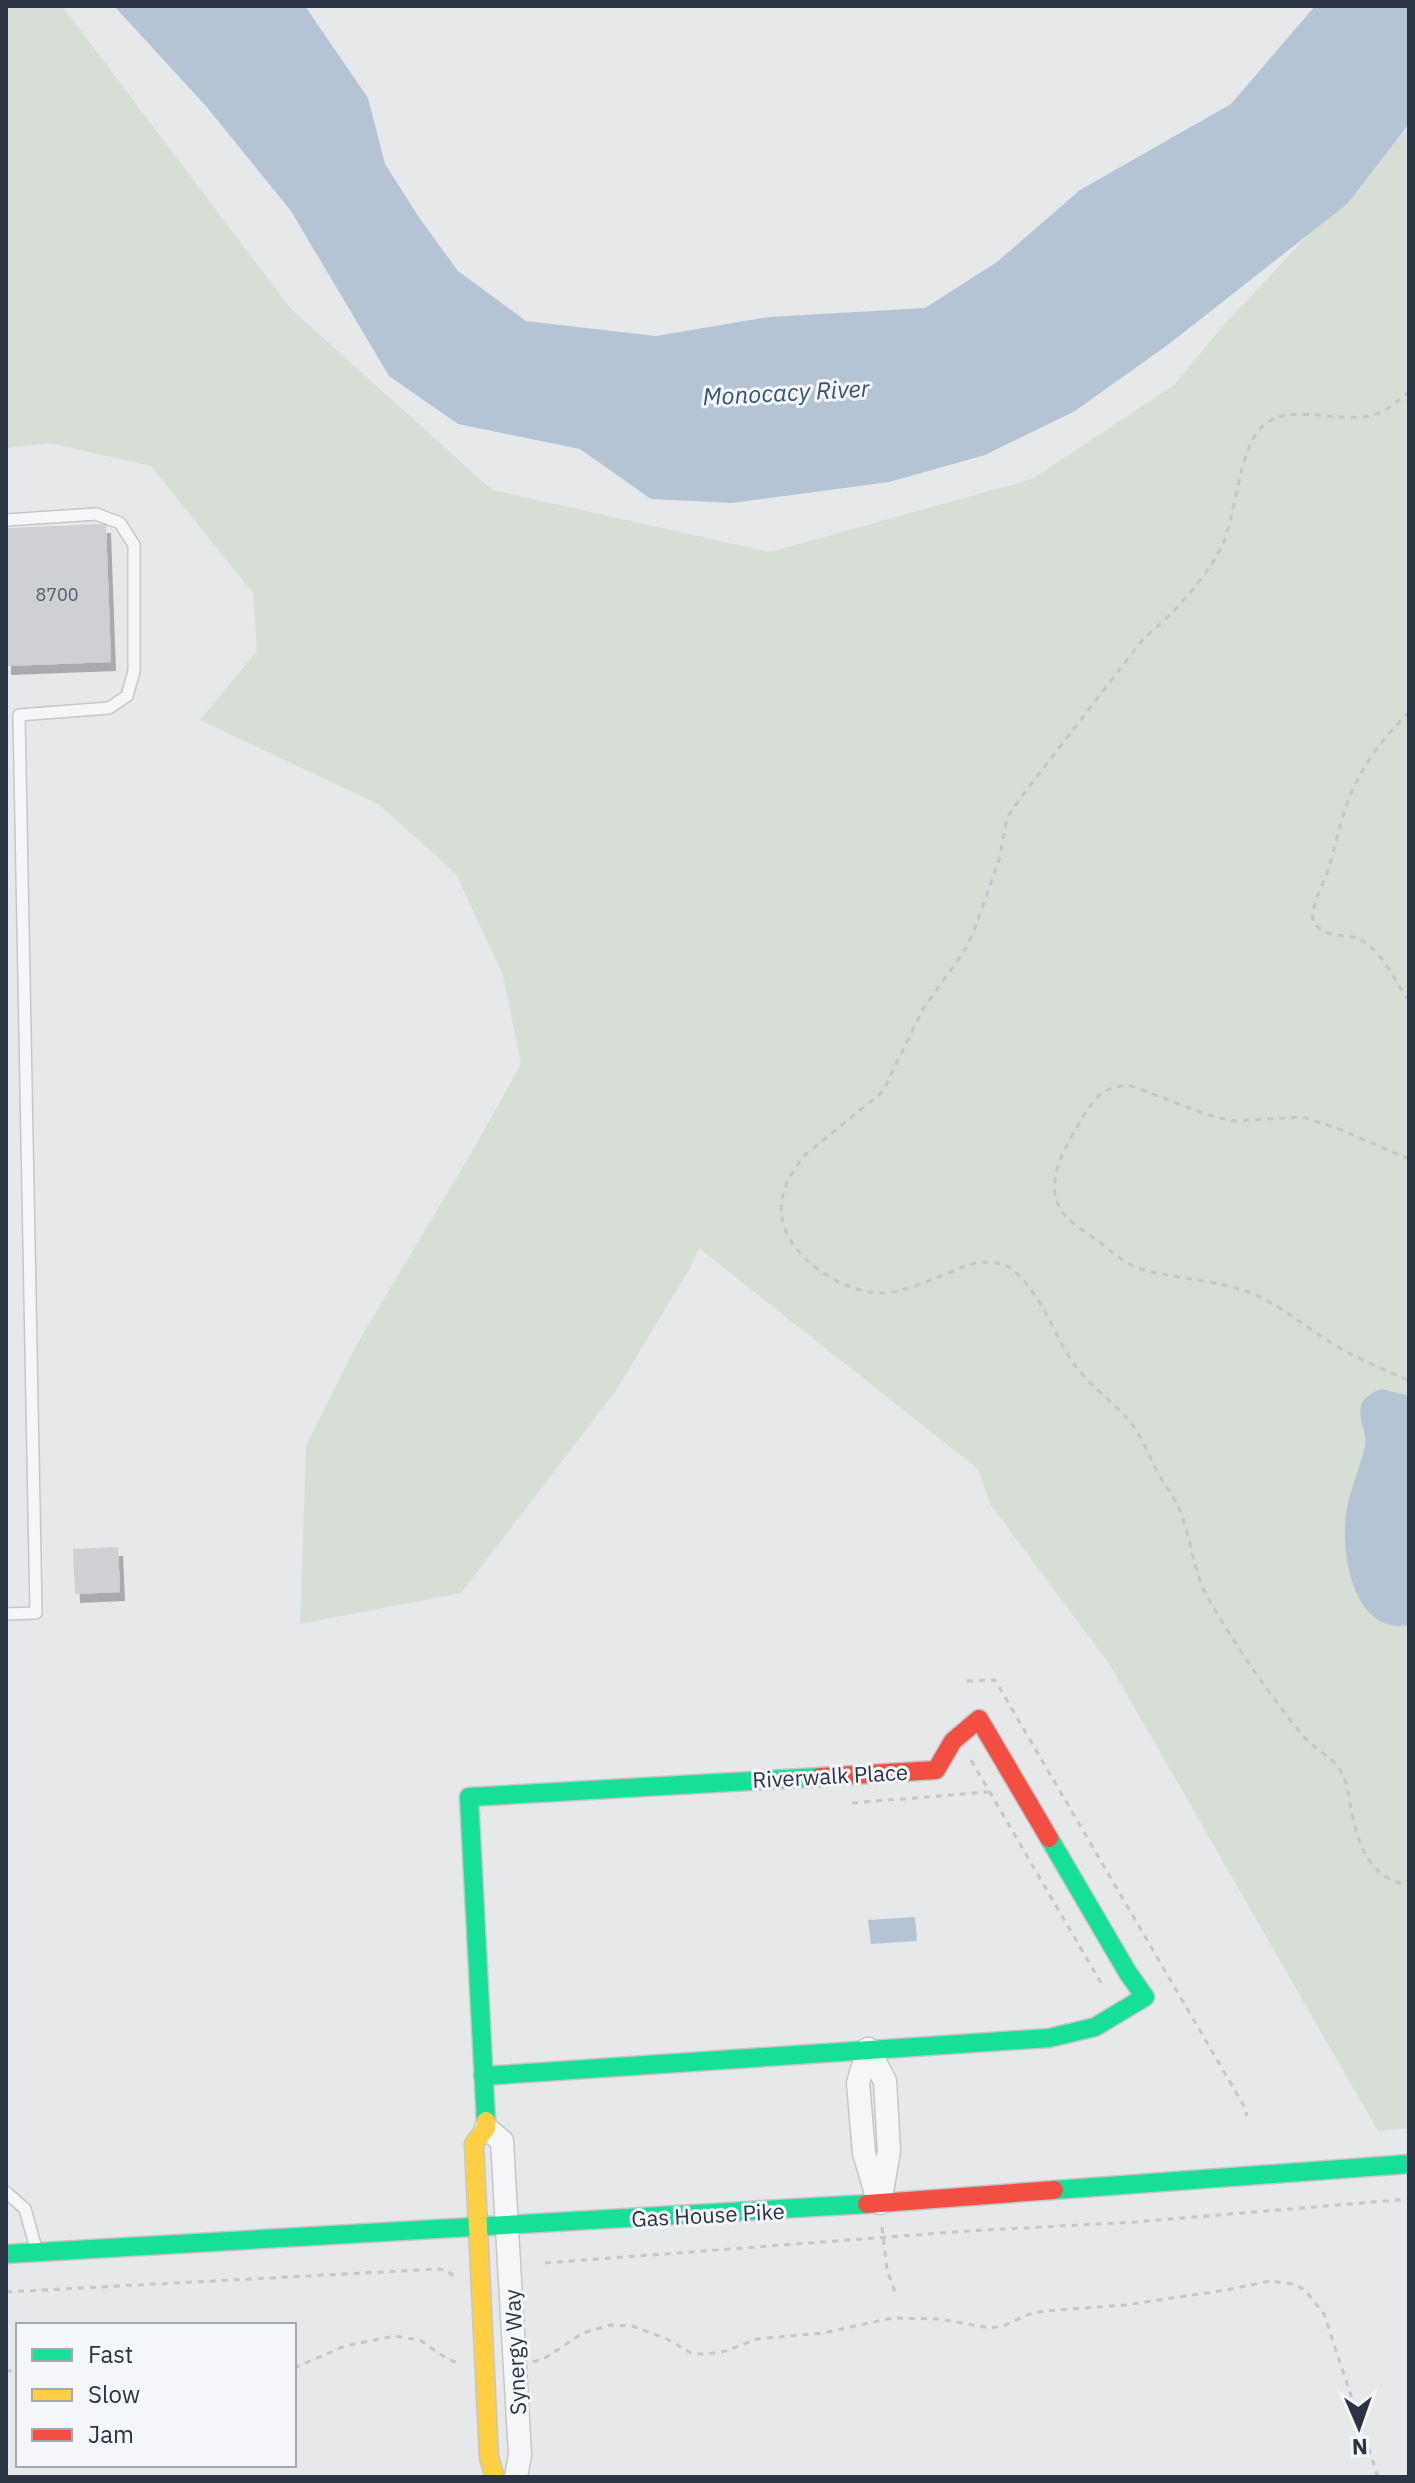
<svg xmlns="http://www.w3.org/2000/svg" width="1415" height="2483" viewBox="0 0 1415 2483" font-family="'IBM Plex Sans',sans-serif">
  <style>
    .green { fill: #d6ded6 }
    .water { fill: #b4c4d5 }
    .building { fill: #ced0d3; filter: url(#shadow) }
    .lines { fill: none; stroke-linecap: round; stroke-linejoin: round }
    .lane-casing { stroke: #c4c6c8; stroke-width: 14 }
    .street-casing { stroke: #c4c6c8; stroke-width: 25 }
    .fast-casing { stroke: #c4c6c8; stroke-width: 21 }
    .slow-casing { stroke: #c4c6c8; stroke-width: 21 }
    .jam-casing { stroke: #c4c6c8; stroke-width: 21 }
    .path { stroke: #c5c6ca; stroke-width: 3; stroke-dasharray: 6 6; stroke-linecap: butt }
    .lane { stroke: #f5f6f7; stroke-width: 11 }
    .street { stroke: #f5f6f7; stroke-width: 22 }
    .fast { stroke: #16e098; stroke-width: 18 }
    .slow { stroke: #ffcf43; stroke-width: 18 }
    .jam { stroke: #f24e42; stroke-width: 18 }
    .labels { text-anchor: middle; stroke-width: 6; stroke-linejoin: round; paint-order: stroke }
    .number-label { font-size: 18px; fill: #545c69 }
    .street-label { font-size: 22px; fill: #2b3445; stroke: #f4f6f9 }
    .water-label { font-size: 24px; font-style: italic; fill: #34527a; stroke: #f4f6f9 }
  </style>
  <defs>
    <filter id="shadow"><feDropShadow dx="5" dy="9" stdDeviation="0" flood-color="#0004"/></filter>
  </defs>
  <rect width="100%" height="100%" fill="#e6e8ea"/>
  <!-- green -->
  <polygon class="green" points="6,6 62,6 291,309 492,490 770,552 1032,479 1174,385 1223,326 1409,127 1409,2128 1378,2131 1110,1665 990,1504 978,1469 699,1248 690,1268 615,1392 461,1593 300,1624 306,1446 357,1344 476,1145 521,1064 503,975 456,874 378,804 200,720 257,651 253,593 151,466 50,443 6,448"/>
  <!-- water -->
  <g class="water">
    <polygon points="114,6 305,6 368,98 385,164 418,216 458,271 526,321 656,336 769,317 925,308 997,262 1080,190 1231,104 1315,6 1409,6 1409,124 1347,204 1169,344 1075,411 985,455 889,482 732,503 651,499 580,449 458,424 389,376 291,211 205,105"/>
    <path d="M1382 1389 1409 1396V1625C1357 1634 1343 1565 1345 1525 1346 1498 1359 1472 1365 1446 1368 1432 1356 1418 1362 1403 1366 1396 1374 1391 1382 1389Z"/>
    <polygon points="915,1917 917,1941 871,1944 868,1920"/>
  </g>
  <!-- building -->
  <g class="building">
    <polygon points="106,524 111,662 6,666 6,528"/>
    <polygon points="118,1547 120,1592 75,1594 73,1549"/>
  </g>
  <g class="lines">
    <!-- lane casing -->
    <g class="lane-casing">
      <g id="lane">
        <polyline points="6,520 96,514 120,523 134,545 134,671 127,696 109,708 19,715 36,1613 6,1614"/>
        <polyline points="6,2192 25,2209 37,2252"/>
      </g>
    </g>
    <!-- street casing -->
    <g class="street-casing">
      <g id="street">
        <polyline points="868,2049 885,2081 889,2151 880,2203"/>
        <polyline points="868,2049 858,2083 864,2153 878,2200"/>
        <polyline points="486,2128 502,2141 520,2455 516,2477"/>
      </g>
    </g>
    <!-- fast casing -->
    <g class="fast-casing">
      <g id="fast">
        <polyline points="483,2076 1049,2038 1095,2027 1145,1997 1128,1973 1049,1838"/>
        <polyline points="486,2121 469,1797 820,1777"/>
        <polyline points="1054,2190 1409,2164"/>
        <polyline points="6,2254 867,2204"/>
      </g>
    </g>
    <!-- slow casing -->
    <g class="slow-casing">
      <polyline id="slow" points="486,2121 486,2128 474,2144 489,2458 495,2477"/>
    </g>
    <!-- jam casing -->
    <g class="jam-casing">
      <g id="jam">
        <polyline points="820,1777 936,1770 953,1741 979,1719 1049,1838"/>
        <polyline points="867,2204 1054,2190"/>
      </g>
    </g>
    <!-- path -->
    <g class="path">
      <path d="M1409 391C1402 398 1394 405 1385 410 1348 430 1296 400 1265 424 1237 446 1237 519 1220 550 1201 584 1173 614 1144 638L1021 797 1007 818 999 860 973 933 965 950 923 1009 886 1085 881 1093 805 1155C791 1172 778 1194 782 1217 787 1258 846 1295 884 1293 915 1291 949 1270 979 1262 991 1262 1003 1262 1013 1270 1042 1295 1052 1331 1072 1361 1087 1385 1113 1400 1130 1422 1143 1438 1149 1457 1159 1475 1165 1486 1173 1495 1178 1506 1191 1535 1192 1570 1208 1598 1236 1647 1269 1694 1304 1737 1315 1750 1332 1756 1340 1770 1346 1778 1347 1789 1349 1798 1356 1836 1364 1878 1409 1885"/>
      <path d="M1409 712C1382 739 1359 769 1347 804 1339 826 1335 848 1328 870 1322 888 1311 904 1313 923 1334 943 1348 930 1366 943 1385 957 1396 983 1409 1001"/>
      <path d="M1409 1159 1337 1128 1302 1117 1233 1121 1208 1115 1132 1086C1105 1084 1094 1098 1081 1120 1068 1143 1046 1176 1058 1204 1065 1220 1084 1231 1098 1241 1112 1252 1126 1265 1144 1270 1178 1279 1224 1281 1256 1295 1284 1308 1307 1328 1333 1344 1357 1359 1384 1369 1409 1381"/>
      <polyline points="967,1681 995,1680 1244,2106 1247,2116"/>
      <polyline points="971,1760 1104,1988"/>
      <polyline points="852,1803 988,1792"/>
      <polyline points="882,2227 887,2270 896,2295"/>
      <polyline points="545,2263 968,2231 1136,2222 1409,2199"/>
      <polyline points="6,2292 438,2269 446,2270 455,2277"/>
      <polyline points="533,2362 545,2358 583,2333 610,2325 632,2326 665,2338 693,2354 707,2354 726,2351 757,2339 823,2333 892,2318 940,2319 990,2328 1003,2326 1032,2313 1044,2311 1125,2305 1226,2290 1270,2281 1293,2284 1305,2290 1324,2314 1378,2477"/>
      <polyline points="294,2368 345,2346 394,2336 420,2340 447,2359 461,2364"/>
      <polyline points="6,2372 18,2368"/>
    </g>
    <!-- lane -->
    <use href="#lane" class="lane"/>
    <!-- street -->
    <use href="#street" class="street"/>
    <!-- fast -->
    <use href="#fast" class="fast"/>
    <!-- slow -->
    <use href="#slow" class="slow"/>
    <!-- jam -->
    <use href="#jam" class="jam"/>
  </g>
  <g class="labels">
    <!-- number labels -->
    <g class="number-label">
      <text x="57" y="601">8700</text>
    </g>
    <!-- street labels -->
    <g class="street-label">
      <text transform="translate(830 1776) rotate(-3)" y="8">Riverwalk Place</text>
      <text transform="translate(708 2215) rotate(-3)" y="8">Gas House Pike</text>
      <text transform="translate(515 2352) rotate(-93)" y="8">Synergy Way</text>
    </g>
    <!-- water labels -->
    <g class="water-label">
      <text transform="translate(786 393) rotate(-3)" y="8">Monocacy River</text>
    </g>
  </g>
  <!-- border -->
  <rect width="1415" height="2483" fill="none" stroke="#2b3445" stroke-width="16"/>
  <!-- legend -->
  <rect x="16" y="2323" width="280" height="144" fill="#f4f6f9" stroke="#a4a8b1" stroke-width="2"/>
  <rect x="32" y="2349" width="40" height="12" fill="#16e098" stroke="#a4a8b1" stroke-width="2"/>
  <text x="88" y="2363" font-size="24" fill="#2b3445">Fast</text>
  <rect x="32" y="2389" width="40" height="12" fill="#ffcf43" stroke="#a4a8b1" stroke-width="2"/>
  <text x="88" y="2403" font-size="24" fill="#2b3445">Slow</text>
  <rect x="32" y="2429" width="40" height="12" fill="#f24e42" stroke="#a4a8b1" stroke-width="2"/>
  <text x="88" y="2443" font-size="24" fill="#2b3445">Jam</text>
  <!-- north arrow -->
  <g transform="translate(1359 2427) rotate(178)" stroke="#f4f6f9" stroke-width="6" paint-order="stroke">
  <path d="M0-6L14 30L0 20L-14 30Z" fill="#2b3445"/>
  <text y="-12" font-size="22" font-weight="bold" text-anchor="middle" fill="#2b3445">N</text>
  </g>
</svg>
